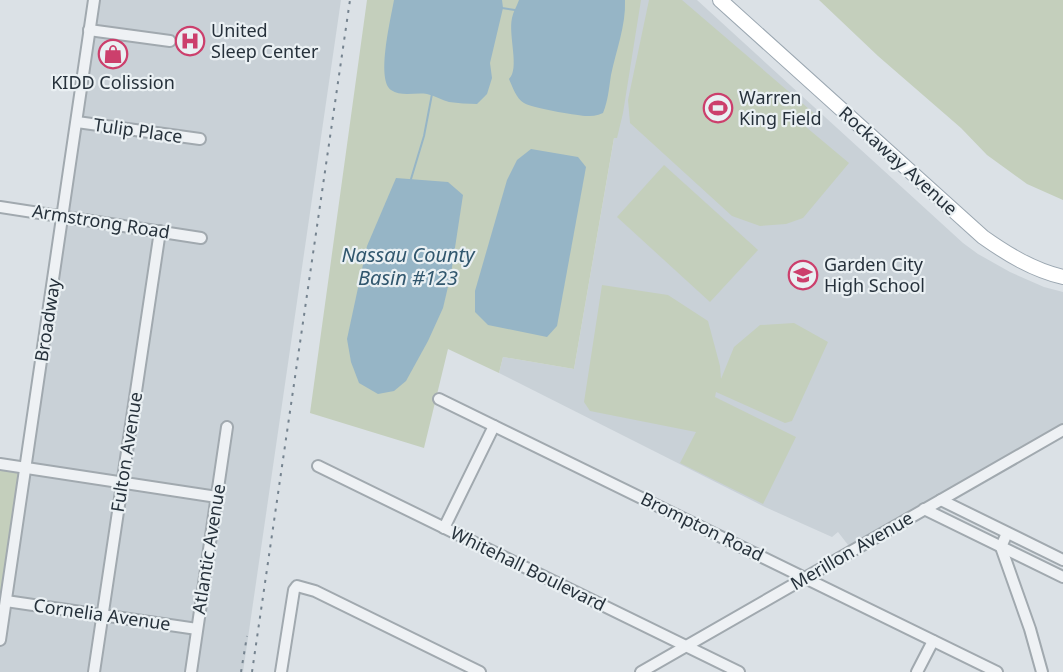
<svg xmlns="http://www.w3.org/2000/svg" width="1063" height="672" viewBox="0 0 1063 672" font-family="'Noto Sans',sans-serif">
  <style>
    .built { fill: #c9d1d7 }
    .green { fill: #c4cfbc }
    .water { fill: #96b5c6 }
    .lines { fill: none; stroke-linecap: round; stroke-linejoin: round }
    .stream { stroke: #96b5c6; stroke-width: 2 }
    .minor-casing { stroke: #a1a9af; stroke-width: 14 }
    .major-casing { stroke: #9ba7b1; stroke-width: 16 }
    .minor { stroke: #eef1f4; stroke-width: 10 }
    .major { stroke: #fff; stroke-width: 14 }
    .rail { stroke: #75838f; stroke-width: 2; stroke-dasharray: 3 6; stroke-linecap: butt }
    .labels { text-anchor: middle; stroke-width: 4.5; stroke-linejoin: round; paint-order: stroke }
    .poi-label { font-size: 18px; fill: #26313b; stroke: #eaf0f3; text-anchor: start }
    .street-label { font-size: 18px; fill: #26313b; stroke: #eaf0f3 }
    .water-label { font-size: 20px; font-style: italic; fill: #31576e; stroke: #eaf0f3 }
  </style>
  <rect width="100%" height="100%" fill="#dbe1e6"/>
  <!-- built -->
  <g class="built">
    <polygon points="95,0 341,0 243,672 0,672 0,640"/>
    <polygon points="638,0 697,0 963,243 978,254 1010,272 1044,287 1063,292 1063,428 852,550 838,532 832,537 765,507 499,373 503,357 574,369"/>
  </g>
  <!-- green -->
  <g class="green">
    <polygon points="367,0 641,0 623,113 617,138 614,138 574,369 503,357 499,373 448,349 424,448 310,413"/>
    <polygon points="649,0 682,0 816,115 806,127 849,163 803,218 786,224 760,226 732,216 630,123 628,100"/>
    <polygon points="819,0 1063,0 1063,200 1027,184 987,155 961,128 878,56"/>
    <polygon points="664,165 758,250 710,302 617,217"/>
    <polygon points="602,285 668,295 708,321 720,366 721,379 734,347 760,325 794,323 828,342 792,421 785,423 716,392 715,397 796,437 763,504 680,463 696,432 590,411 584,402"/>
    <polygon points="0,464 26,468 0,640"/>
  </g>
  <!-- water -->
  <g class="water">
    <path d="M394 0H502L503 8 490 63 492 78 487 94 477 104C468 104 458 103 449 102 442 100 435 96 427 94 416 92 401 97 391 90 376 79 391 18 394 0Z"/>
    <path d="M519 0H625C626 26 616 50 611 75 609 88 608 101 603 113 597 116 591 116 585 116 574 115 532 108 524 103 516 98 513 88 509 79 520 69 508 35 512 18 513 12 517 6 519 0Z"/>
    <polygon points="531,149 578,157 586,167 557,326 547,337 488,325 475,312 475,291 507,180 517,160"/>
    <polygon points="396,178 448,182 463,195 451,274 443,308 428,341 406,381 394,391 378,394 359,383 351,362 347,339 367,246"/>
  </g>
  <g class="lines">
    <!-- stream -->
    <g class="stream">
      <polyline points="502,8 515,10"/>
      <polyline points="411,179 424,136 432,94"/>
    </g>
    <!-- minor casing -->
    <g class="minor-casing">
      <g id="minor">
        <polyline points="89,30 170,41"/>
        <polyline points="77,122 200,139"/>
        <polyline points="0,207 201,238"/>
        <polyline points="439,399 997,672"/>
        <polyline points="0,464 217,497"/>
        <polyline points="318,466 739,672"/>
        <polyline points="941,500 1063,560"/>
        <polyline points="924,509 1063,577"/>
        <polyline points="444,528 494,426"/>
        <polyline points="1007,533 1001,547 1030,629 1042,672"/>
        <polyline points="6,601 197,629"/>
        <polyline points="0,640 94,0"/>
        <polyline points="94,672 160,231"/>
        <polyline points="191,672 227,427"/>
        <polyline points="281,672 294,590 297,586 315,591 480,672"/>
        <polyline points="641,672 1063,430"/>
        <polyline points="917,672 933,641"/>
      </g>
    </g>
    <!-- major casing -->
    <g class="major-casing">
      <path id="major" d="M720 0 983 237C1007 254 1033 270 1063 277"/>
    </g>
    <!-- minor -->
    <use href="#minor" class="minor"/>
    <!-- major -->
    <use href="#major" class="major"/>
    <!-- rail -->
    <g class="rail">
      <polyline points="241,672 247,636"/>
      <polyline points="252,672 350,0"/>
    </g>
  </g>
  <!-- icons -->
  <defs>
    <g id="hospital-ring" transform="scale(1.5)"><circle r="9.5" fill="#eaf0f3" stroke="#cc3f6c" stroke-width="1.5"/><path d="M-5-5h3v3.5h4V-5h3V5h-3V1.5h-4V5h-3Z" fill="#cc3f6c"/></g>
    <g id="shop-ring" transform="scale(1.5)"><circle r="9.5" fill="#eaf0f3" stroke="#cc3f6c" stroke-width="1.5"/><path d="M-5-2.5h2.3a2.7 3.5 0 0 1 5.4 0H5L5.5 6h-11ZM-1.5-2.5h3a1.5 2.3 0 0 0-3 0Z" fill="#cc3f6c"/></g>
    <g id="stadium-ring" transform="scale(1.5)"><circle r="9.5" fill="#eaf0f3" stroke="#cc3f6c" stroke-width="1.5"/><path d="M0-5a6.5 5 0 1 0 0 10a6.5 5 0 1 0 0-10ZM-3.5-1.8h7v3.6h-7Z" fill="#cc3f6c"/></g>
    <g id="school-ring" transform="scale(1.5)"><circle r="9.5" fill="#eaf0f3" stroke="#cc3f6c" stroke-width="1.5"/><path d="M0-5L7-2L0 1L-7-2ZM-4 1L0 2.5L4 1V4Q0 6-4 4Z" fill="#cc3f6c"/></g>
  </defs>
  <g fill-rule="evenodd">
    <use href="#hospital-ring" x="190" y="41"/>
    <use href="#shop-ring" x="113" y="54"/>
    <use href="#stadium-ring" x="718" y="108"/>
    <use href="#school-ring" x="803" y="275"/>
  </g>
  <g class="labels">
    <!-- poi labels -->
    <g class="poi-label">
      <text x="211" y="37">United<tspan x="211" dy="21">Sleep Center</tspan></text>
      <text x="113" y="89" text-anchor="middle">KIDD Colission</text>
      <text x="739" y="104">Warren<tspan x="739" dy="21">King Field</tspan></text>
      <text x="824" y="271">Garden City<tspan x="824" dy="21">High School</tspan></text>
    </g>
    <!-- street labels -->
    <g class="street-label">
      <text transform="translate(138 131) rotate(8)" y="6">Tulip Place</text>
      <text transform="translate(898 161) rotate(42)" y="6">Rockaway Avenue</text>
      <text transform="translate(101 222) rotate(9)" y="6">Armstrong Road</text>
      <text transform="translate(48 320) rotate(-81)" y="6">Broadway</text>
      <text transform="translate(127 452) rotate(-81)" y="6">Fulton Avenue</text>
      <text transform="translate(702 527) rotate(26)" y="6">Brompton Road</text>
      <text transform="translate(209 549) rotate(-81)" y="6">Atlantic Avenue</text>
      <text transform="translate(852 551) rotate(-30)" y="6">Merillon Avenue</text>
      <text transform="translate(528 569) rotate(26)" y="6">Whitehall Boulevard</text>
      <text transform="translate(102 615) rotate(8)" y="6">Cornelia Avenue</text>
    </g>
    <!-- water labels -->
    <g class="water-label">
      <text x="408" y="262">Nassau County<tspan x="408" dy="23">Basin #123</tspan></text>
    </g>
  </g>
</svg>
